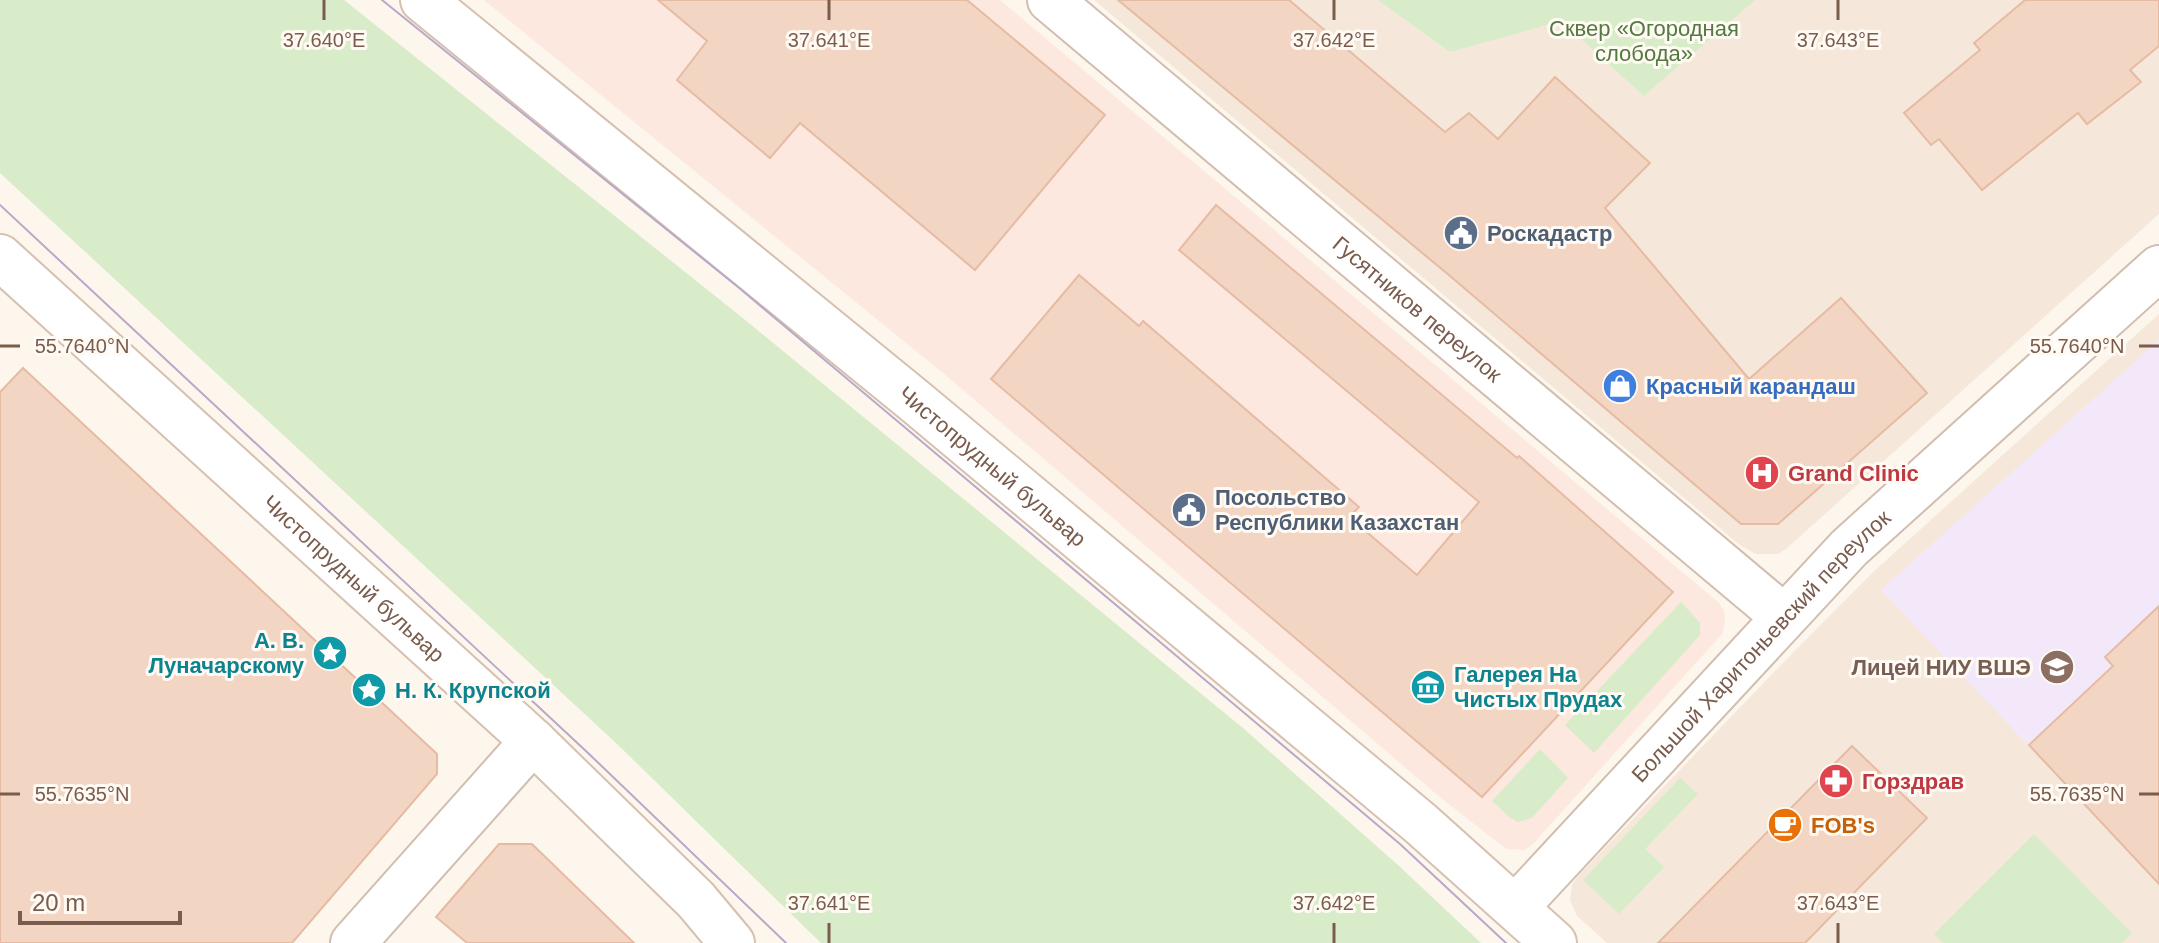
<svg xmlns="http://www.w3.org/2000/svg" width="2159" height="943" viewBox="0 0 2159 943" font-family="Arial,sans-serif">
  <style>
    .residential { fill: #f5e8da }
    .commercial { fill: #fde8e0 }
    .education { fill: #f3e8fa }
    .green { fill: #d8ecc9 }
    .building { fill: #f3d5c3; stroke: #e6bba3; stroke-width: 2 }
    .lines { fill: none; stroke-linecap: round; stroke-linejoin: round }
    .street-casing { stroke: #d1beb0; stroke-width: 48 }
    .secondary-casing { stroke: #d6c0b0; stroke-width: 48 }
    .street { stroke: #fff; stroke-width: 44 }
    .secondary { stroke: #fff; stroke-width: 44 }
    .tram { stroke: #b9a8c9; stroke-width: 2 }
    .ticks { fill: none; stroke: #7a5c4d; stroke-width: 3 }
    .labels { text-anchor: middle; stroke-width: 6; stroke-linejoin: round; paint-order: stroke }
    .park-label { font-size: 22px; fill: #537a41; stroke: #fffaf3 }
    .service-label { font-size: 22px; font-weight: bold; fill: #4e5e75; stroke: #fffaf3; text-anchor: start }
    .street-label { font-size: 22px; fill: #7a5c4d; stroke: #fffaf3 }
    .shop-label { font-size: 22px; font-weight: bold; fill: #366cbe; stroke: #fffaf3; text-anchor: start }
    .health-label { font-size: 22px; font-weight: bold; fill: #be3a42; stroke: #fffaf3; text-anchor: start }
    .culture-label { font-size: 22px; font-weight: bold; fill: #0d838f; stroke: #fffaf3; text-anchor: start }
    .education-label { font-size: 22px; font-weight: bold; fill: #785e54; stroke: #fffaf3; text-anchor: end }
    .food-label { font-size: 22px; font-weight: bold; fill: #c56008; stroke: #fffaf3; text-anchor: start }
    .ticks-label { font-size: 20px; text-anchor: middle; fill: #7a5c4d; stroke: #fffaf3; stroke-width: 6; stroke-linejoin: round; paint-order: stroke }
  </style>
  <rect width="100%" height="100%" fill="#fdf6ec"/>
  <!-- residential -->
  <g class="residential">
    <polygon points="1094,0 2159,0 2159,214 1786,549 1778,554 1756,554 1741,546"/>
    <polygon points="2159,314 2159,943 1607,943 1577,916 1570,900 1572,885 1578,876 1777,669 1872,573"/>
  </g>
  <!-- commercial -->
  <polygon class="commercial" points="484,0 1000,0 1718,602 1724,611 1725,622 1722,634 1533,844 1525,850 1506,849 1441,798 943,373"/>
  <!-- education -->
  <polygon class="education" points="2159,340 2159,883 1881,590"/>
  <!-- green -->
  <g class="green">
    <polygon points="0,0 344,0 744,319 1243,728 1398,865 1481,943 821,943 616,743 0,173"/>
    <polygon points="1378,0 1755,0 1644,96 1561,21 1450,52"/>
    <polygon points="1681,602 1700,623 1700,635 1594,753 1565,725"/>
    <polygon points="1540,749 1568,778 1532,818 1518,822 1509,817 1492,801"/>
    <polygon points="1680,778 1698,794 1645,849 1664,867 1619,914 1583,880"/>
    <polygon points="2034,834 2132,933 2122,943 1943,943 1934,934"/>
  </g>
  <!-- building -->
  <g class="building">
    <polygon points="658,0 967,0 1105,115 975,270 800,123 770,158 723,119 677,80 707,41"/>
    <polygon points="1118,0 1289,0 1445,132 1469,113 1498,139 1555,77 1650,163 1605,208 1749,379 1841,298 1927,393 1778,524 1741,524 1450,276"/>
    <polygon points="2025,0 2159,0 2159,46 2130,70 2141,82 2087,124 2078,113 1982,190 1939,139 1931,145 1904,113 1980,50 1974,43"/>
    <polygon points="1216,205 1517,458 1519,456 1673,592 1482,797 991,379 1079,275 1139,326 1143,321 1359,507 1349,517 1417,575 1479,502 1179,250"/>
    <polygon points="23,368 437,754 437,774 292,943 0,943 0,392"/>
    <polygon points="2159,606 2159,884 2029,745 2113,666 2105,657"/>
    <polygon points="1852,746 1927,818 1805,943 1658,943"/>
    <polygon points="499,844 532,844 634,943 467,943 436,917"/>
  </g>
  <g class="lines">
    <!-- street casing -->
    <g class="street-casing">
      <g id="street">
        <path id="s1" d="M1050 0 1784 617"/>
        <path id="s2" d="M1516 907 1849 548 2159 268"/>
        <polyline points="353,943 533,741"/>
      </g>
    </g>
    <!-- secondary casing -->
    <g class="secondary-casing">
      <g id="secondary">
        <path id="s3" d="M423 0 916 402 1420 823 1554 943"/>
        <path id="s4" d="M0 257 533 741 696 900 732 943"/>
      </g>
    </g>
    <!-- street -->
    <use href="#street" class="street"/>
    <!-- secondary -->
    <use href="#secondary" class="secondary"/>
    <!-- tram -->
    <g class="tram">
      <polyline points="382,0 738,287 1400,844 1506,943"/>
      <polyline points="0,205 587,752 786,943"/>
    </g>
  </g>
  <!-- ticks -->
  <path class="ticks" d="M324 0V20M829 0V20M1334 0V20M1838 0V20M0 346H20M2139 346H2159M0 794H20M2139 794H2159M829 923V943M1334 923V943M1838 923V943"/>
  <!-- icons -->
  <defs>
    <g id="civic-disc" transform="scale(1.8)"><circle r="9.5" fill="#5c6f8a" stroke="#fffaf3"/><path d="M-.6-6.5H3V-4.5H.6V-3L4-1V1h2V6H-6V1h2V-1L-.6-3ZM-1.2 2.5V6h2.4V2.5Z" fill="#fff"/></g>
    <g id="shop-disc" transform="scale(1.8)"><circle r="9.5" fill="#3f7fe0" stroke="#fffaf3"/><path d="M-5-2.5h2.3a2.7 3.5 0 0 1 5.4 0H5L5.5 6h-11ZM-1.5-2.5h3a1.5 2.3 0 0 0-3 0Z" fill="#fff"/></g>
    <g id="hospital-disc" transform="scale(1.8)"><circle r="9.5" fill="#e0444e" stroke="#fffaf3"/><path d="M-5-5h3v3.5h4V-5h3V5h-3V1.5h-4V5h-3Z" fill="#fff"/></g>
    <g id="sight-disc" transform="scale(1.8)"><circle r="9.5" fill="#0f9aa8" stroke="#fffaf3"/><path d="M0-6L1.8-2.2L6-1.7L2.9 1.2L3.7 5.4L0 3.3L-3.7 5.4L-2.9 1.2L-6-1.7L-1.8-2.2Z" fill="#fff"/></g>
    <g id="school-disc" transform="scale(1.8)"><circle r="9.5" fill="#8d6e63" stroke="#fffaf3"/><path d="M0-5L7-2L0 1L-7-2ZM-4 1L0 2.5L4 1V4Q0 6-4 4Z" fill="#fff"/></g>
    <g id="museum-disc" transform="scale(1.8)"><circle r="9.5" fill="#0f9aa8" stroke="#fffaf3"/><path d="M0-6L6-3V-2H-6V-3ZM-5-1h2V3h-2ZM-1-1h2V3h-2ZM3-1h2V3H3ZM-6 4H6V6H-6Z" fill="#fff"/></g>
    <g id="pharmacy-disc" transform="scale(1.8)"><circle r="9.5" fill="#e0444e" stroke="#fffaf3"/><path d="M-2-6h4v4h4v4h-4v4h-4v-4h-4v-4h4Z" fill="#fff"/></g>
    <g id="cafe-disc" transform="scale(1.8)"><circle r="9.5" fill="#e8710a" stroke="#fffaf3"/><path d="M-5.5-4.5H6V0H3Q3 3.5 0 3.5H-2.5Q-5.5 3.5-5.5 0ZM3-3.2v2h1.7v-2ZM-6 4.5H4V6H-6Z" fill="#fff"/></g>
  </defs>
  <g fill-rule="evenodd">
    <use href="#civic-disc" x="1461" y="233"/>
    <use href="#shop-disc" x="1620" y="386"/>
    <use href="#hospital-disc" x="1762" y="473"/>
    <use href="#civic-disc" x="1189" y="510"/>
    <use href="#sight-disc" x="330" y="653"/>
    <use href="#school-disc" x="2057" y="667"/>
    <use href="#museum-disc" x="1428" y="687"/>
    <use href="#sight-disc" x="369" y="690"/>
    <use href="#pharmacy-disc" x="1836" y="781"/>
    <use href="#cafe-disc" x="1785" y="825"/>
  </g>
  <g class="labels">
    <!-- park labels -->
    <g class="park-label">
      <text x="1644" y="36">Сквер «Огородная<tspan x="1644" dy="25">слобода»</tspan></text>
    </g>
    <!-- service labels -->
    <g class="service-label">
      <text x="1487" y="241">Роскадастр</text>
      <text x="1215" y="505">Посольство<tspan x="1215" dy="25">Республики Казахстан</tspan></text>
    </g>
    <!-- street labels -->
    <g class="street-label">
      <text dy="8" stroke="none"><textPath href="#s1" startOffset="480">Гусятников переулок</textPath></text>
      <text dy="8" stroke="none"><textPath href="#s3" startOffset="736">Чистопрудный бульвар</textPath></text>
      <text dy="8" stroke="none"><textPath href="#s4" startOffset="478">Чистопрудный бульвар</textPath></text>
      <text dy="8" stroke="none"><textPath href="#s2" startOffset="358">Большой Харитоньевский переулок</textPath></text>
    </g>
    <!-- shop labels -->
    <g class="shop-label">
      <text x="1646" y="394">Красный карандаш</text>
    </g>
    <!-- health labels -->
    <g class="health-label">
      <text x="1788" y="481">Grand Clinic</text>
      <text x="1862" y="789">Горздрав</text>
    </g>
    <!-- culture labels -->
    <g class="culture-label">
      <text x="304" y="648" text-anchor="end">А. В.<tspan x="304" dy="25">Луначарскому</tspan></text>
      <text x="1454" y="682">Галерея На<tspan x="1454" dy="25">Чистых Прудах</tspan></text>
      <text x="395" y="698">Н. К. Крупской</text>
    </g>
    <!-- education labels -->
    <g class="education-label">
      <text x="2031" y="675">Лицей НИУ ВШЭ</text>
    </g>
    <!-- food labels -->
    <g class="food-label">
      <text x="1811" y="833">FOB's</text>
    </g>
  </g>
  <g class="ticks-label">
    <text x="324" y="47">37.640°E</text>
    <text x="829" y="47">37.641°E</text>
    <text x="1334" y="47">37.642°E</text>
    <text x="1838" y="47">37.643°E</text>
    <text x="82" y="353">55.7640°N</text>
    <text x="2077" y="353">55.7640°N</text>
    <text x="82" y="801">55.7635°N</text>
    <text x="2077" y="801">55.7635°N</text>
    <text x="829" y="910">37.641°E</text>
    <text x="1334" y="910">37.642°E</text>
    <text x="1838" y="910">37.643°E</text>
  </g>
  <!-- scale -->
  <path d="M20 911v12h160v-12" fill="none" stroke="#7a5c4d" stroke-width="4"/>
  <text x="32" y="911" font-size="24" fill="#7a5c4d" stroke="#fffaf3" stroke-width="6" paint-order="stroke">20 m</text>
</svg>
